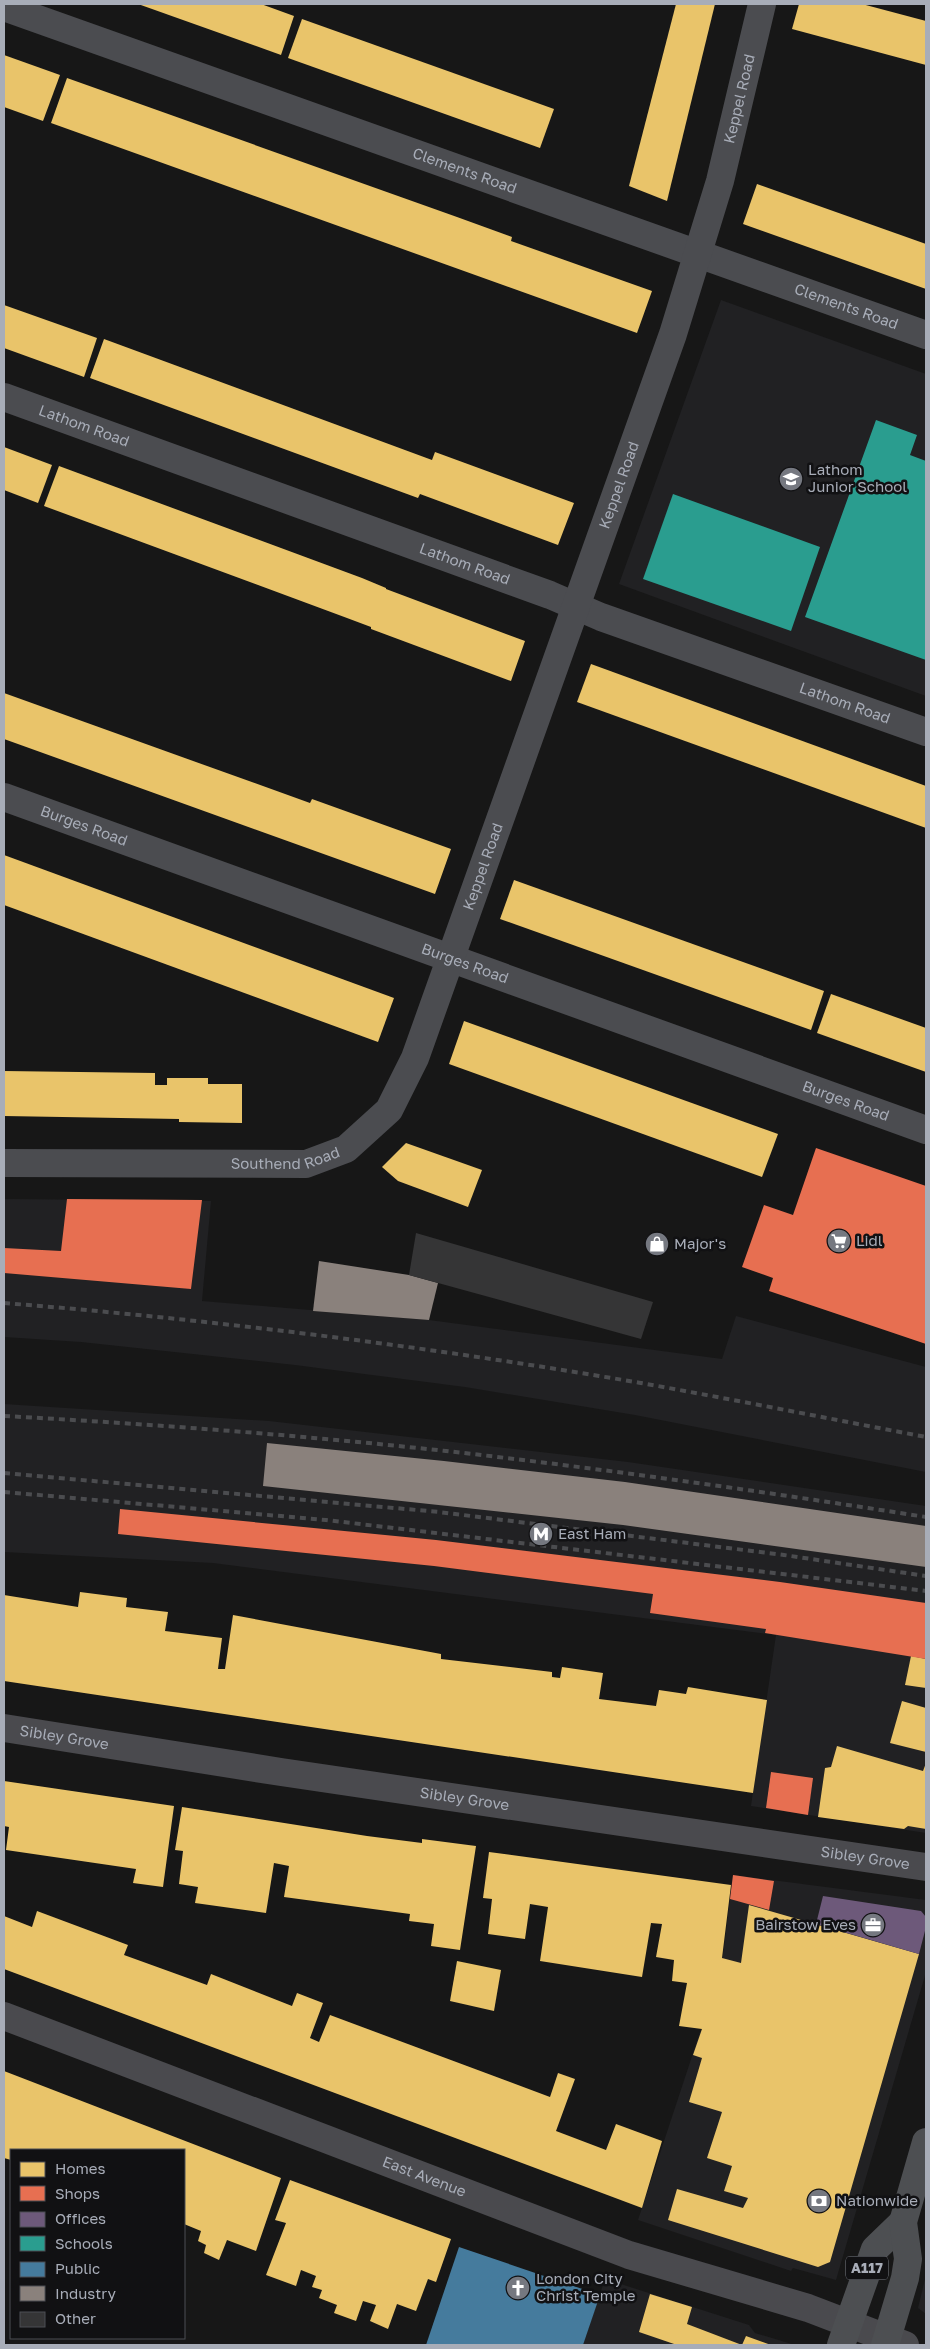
<svg xmlns="http://www.w3.org/2000/svg" width="930" height="2349" viewBox="0 0 930 2349" font-family="'Golos Text',sans-serif">
  <style>
    .built { fill: #212123 }
    .homes { fill: #e9c46a }
    .shops { fill: #e76f51 }
    .offices { fill: #6d597a }
    .schools { fill: #2a9d8f }
    .public { fill: #457b9d }
    .industry { fill: #8a817c }
    .building { fill: #353536 }
    .lines { fill: none; stroke-linecap: round; stroke-linejoin: round }
    .minor { stroke: #4b4c50; stroke-width: 28 }
    .secondary { stroke: #4a4a4e; stroke-width: 28 }
    .primary { stroke: #4d4f52; stroke-width: 28 }
    .rail { stroke: #4b4c4f; stroke-width: 4; stroke-dasharray: 6 5; stroke-linecap: butt }
    .labels { text-anchor: middle; stroke-width: 5; stroke-linejoin: round; paint-order: stroke }
    .shield { fill: #111113; stroke: #7b7e86; stroke-width: 1 }
    .shield-label { font-size: 14px; font-weight: bold; fill: #a8adb8 }
    .street-label { font-size: 15px; fill: #a8adb8; stroke: #111113 }
    .poi-label { font-size: 15px; fill: #a8adb8; stroke: #111113; text-anchor: start }
  </style>
  <rect width="100%" height="100%" fill="#171717"/>
  <!-- built -->
  <g class="built">
    <polygon points="721,300 926,374 926,696 619,584"/>
    <polygon points="4,1199 211,1201 202,1301 429,1320 722,1359 736,1316 926,1367 926,1472 635,1415 465,1387 295,1365 81,1342 4,1337"/>
    <polygon points="4,1404 269,1421 628,1462 926,1506 926,1833 751,1806 776,1635 213,1563 4,1552"/>
    <polygon points="733,1875 926,1900 926,1972 836,2280 793,2268 791,2271 638,2220 699,2035 719,1986"/>
    <polygon points="926,2275 926,2314 918,2308"/>
    <polygon points="605,2279 749,2325 755,2333 795,2345 583,2345"/>
  </g>
  <!-- homes -->
  <g class="homes">
    <polygon points="138,4 261,4 294,16 281,55"/>
    <polygon points="676,4 715,4 667,201 629,186"/>
    <polygon points="799,4 862,4 926,21 926,65 792,29"/>
    <polygon points="302,19 554,109 540,148 288,58"/>
    <polygon points="4,55 60,75 43,121 4,107"/>
    <polygon points="67,78 457,217 512,237 511,241 652,291 637,333 51,123"/>
    <polygon points="757,184 926,244 926,289 743,224"/>
    <polygon points="4,305 97,338 84,377 4,348"/>
    <polygon points="104,339 432,460 435,452 574,503 558,545 420,494 418,498 90,378"/>
    <polygon points="4,447 52,465 38,503 4,490"/>
    <polygon points="59,466 362,578 386,588 386,589 525,641 511,681 371,629 371,627 347,618 44,506"/>
    <polygon points="591,664 926,786 926,828 577,702"/>
    <polygon points="4,693 310,803 312,799 451,849 435,894 4,739"/>
    <polygon points="4,855 394,998 378,1042 4,905"/>
    <polygon points="514,880 824,991 811,1030 500,919"/>
    <polygon points="831,994 926,1028 926,1072 817,1033"/>
    <polygon points="464,1021 778,1134 762,1177 449,1064"/>
    <polygon points="4,1071 155,1073 155,1085 167,1085 167,1078 208,1078 208,1084 242,1084 242,1123 179,1122 179,1119 4,1116"/>
    <polygon points="406,1143 482,1170 468,1207 398,1181 382,1167"/>
    <polygon points="80,1592 127,1598 126,1607 168,1612 165,1631 222,1638 218,1669 225,1669 233,1615 441,1654 441,1659 552,1672 552,1677 560,1678 562,1667 603,1673 599,1699 656,1706 659,1690 686,1694 688,1687 767,1700 753,1793 4,1681 4,1595 78,1607"/>
    <polygon points="911,1656 926,1659 926,1688 905,1685"/>
    <polygon points="902,1701 926,1708 926,1752 890,1743"/>
    <polygon points="837,1746 923,1771 926,1763 926,1829 908,1826 904,1829 818,1817 825,1768 831,1767"/>
    <polygon points="4,1781 174,1806 163,1887 133,1883 136,1869 6,1850 9,1827 4,1826"/>
    <polygon points="182,1807 367,1836 422,1843 422,1839 476,1846 460,1950 431,1946 434,1924 409,1921 410,1914 284,1897 289,1866 274,1863 266,1913 195,1903 198,1887 179,1884 183,1851 175,1850"/>
    <polygon points="489,1852 731,1885 722,1958 741,1963 749,1905 919,1954 830,2262 818,2267 668,2220 677,2189 743,2208 748,2198 724,2191 732,2166 707,2158 722,2112 689,2102 702,2058 693,2055 702,2029 679,2026 687,1983 672,1981 674,1960 656,1957 662,1924 651,1923 642,1977 540,1961 548,1907 530,1904 525,1939 488,1934 492,1899 483,1898"/>
    <polygon points="37,1911 128,1945 124,1955 207,1985 211,1974 292,2006 297,1993 323,2003 310,2038 319,2042 330,2015 550,2097 558,2073 575,2079 556,2131 606,2150 616,2124 662,2141 642,2208 4,1969 4,1916 32,1927"/>
    <polygon points="457,1961 501,1970 494,2011 450,2001"/>
    <polygon points="4,2071 281,2178 256,2251 227,2240 219,2260 204,2253 206,2245 198,2241 201,2231 184,2224 184,2150 11,2150 11,2160 4,2158"/>
    <polygon points="290,2180 451,2239 436,2282 428,2279 416,2311 397,2304 388,2329 370,2321 376,2305 363,2301 356,2321 334,2313 337,2305 319,2298 322,2290 312,2287 316,2276 301,2270 296,2286 266,2275 286,2223 275,2220"/>
    <polygon points="650,2294 692,2307 687,2324 742,2345 746,2336 771,2345 677,2345 639,2332"/>
  </g>
  <!-- shops -->
  <g class="shops">
    <polygon points="816,1148 926,1186 926,1344 769,1291 773,1278 742,1267 764,1205 793,1215"/>
    <polygon points="67,1199 202,1200 191,1289 4,1273 4,1248 61,1251"/>
    <polygon points="120,1509 436,1540 780,1582 926,1603 926,1659 765,1633 766,1629 650,1613 653,1594 434,1566 118,1534"/>
    <polygon points="771,1772 813,1778 808,1815 766,1808"/>
    <polygon points="733,1875 774,1881 769,1910 730,1899"/>
  </g>
  <!-- offices -->
  <polygon class="offices" points="823,1896 921,1911 926,1917 926,1927 919,1954 816,1924"/>
  <!-- schools -->
  <g class="schools">
    <polygon points="876,420 917,435 910,455 926,461 926,660 805,617"/>
    <polygon points="673,494 820,547 791,631 643,579"/>
  </g>
  <!-- public -->
  <polygon class="public" points="459,2247 600,2295 583,2345 426,2345"/>
  <!-- industry -->
  <g class="industry">
    <polygon points="319,1261 409,1275 438,1283 429,1320 313,1311"/>
    <polygon points="267,1443 444,1461 625,1482 926,1526 926,1567 623,1525 263,1486"/>
  </g>
  <!-- building -->
  <polygon class="building" points="416,1233 653,1302 641,1339 409,1275"/>
  <g class="lines">
    <!-- minor -->
    <g class="minor">
      <path id="s1" d="M4 7 926 335"/>
      <path id="s2" d="M4 397 550 595 601 617 926 732"/>
      <path id="s3" d="M4 797 926 1130"/>
      <path id="s4" d="M4 1163 306 1164 346 1149 389 1110 415 1058 673 334 720 181 762 4"/>
    </g>
    <!-- secondary -->
    <g class="secondary">
      <path id="s5" d="M4 1728 281 1772 926 1867"/>
      <path id="s6" d="M4 2016 629 2255 808 2308 905 2345"/>
    </g>
    <!-- primary -->
    <g class="primary">
      <polyline points="841,2345 875,2249 903,2222"/>
      <polyline points="885,2345 905,2278 908,2259 903,2222 926,2142"/>
    </g>
    <!-- rail -->
    <g class="rail">
      <path d="M4 1303C217 1320 430 1347 641 1383 736 1400 831 1419 926 1437"/>
      <path d="M4 1416C151 1424 299 1435 446 1451 606 1469 766 1492 926 1517"/>
      <polyline points="4,1473 439,1512 784,1555 926,1576"/>
      <polyline points="4,1492 326,1520 926,1591"/>
    </g>
  </g>
  <!-- icons -->
  <defs>
    <g id="school-disc" transform="scale(1.25)"><circle r="9.5" fill="#757880" stroke="#111113"/><path d="M0-5L7-2L0 1L-7-2ZM-4 1L0 2.5L4 1V4Q0 6-4 4Z" fill="#fff"/></g>
    <g id="supermarket-disc" transform="scale(1.25)"><circle r="9.5" fill="#757880" stroke="#111113"/><path d="M-6-5.5h2.5l.6 2H6L4.5 2H-2.5L-4.4-4H-6ZM-1.5 3.2a1.3 1.3 0 1 0 .1 0ZM3 3.2a1.3 1.3 0 1 0 .1 0Z" fill="#fff"/></g>
    <g id="shop-disc" transform="scale(1.25)"><circle r="9.5" fill="#757880" stroke="#111113"/><path d="M-5-2.5h2.3a2.7 3.5 0 0 1 5.4 0H5L5.5 6h-11ZM-1.5-2.5h3a1.5 2.3 0 0 0-3 0Z" fill="#fff"/></g>
    <g id="metro-disc" transform="scale(1.25)"><circle r="9.5" fill="#757880" stroke="#111113"/><path d="M-5.5 5V-5H-3L0 0L3-5H5.5V5H3V-.5L0 4L-3-.5V5Z" fill="#fff"/></g>
    <g id="office-disc" transform="scale(1.25)"><circle r="9.5" fill="#757880" stroke="#111113"/><path d="M-6-3h4V-5.5h4V-3h4V5H-6ZM-1-4.5V-3h2v-1.5ZM-6 0V1H6V0Z" fill="#fff"/></g>
    <g id="bank-disc" transform="scale(1.25)"><circle r="9.5" fill="#757880" stroke="#111113"/><path d="M-6-4H6V4H-6ZM0-2.3a2.3 2.3 0 1 0 0 4.6a2.3 2.3 0 1 0 0-4.6Z" fill="#fff"/></g>
    <g id="church-disc" transform="scale(1.25)"><circle r="9.5" fill="#757880" stroke="#111113"/><path d="M-1.2-6h2.4v3.5h3.3v2.4h-3.3V6h-2.4V-.1h-3.3v-2.4h3.3Z" fill="#fff"/></g>
  </defs>
  <g fill-rule="evenodd">
    <use href="#school-disc" x="791" y="479"/>
    <use href="#supermarket-disc" x="839" y="1241"/>
    <use href="#shop-disc" x="657" y="1244"/>
    <use href="#metro-disc" x="541" y="1534"/>
    <use href="#office-disc" x="873" y="1925"/>
    <use href="#bank-disc" x="819" y="2201"/>
    <use href="#church-disc" x="518" y="2288"/>
  </g>
  <g class="labels">
    <!-- shield labels -->
    <rect class="shield" x="846" y="2256.5" width="42" height="23" rx="4"/>
    <g class="shield-label">
      <text x="867" y="2273">A117</text>
    </g>
    <!-- street labels -->
    <g class="street-label">
      <text dy="5" stroke="none"><textPath href="#s4" startOffset="1474">Keppel Road</textPath></text>
      <text dy="5" stroke="none"><textPath href="#s1" startOffset="489">Clements Road</textPath></text>
      <text dy="5" stroke="none"><textPath href="#s1" startOffset="894">Clements Road</textPath></text>
      <text dy="5" stroke="none"><textPath href="#s2" startOffset="85">Lathom Road</textPath></text>
      <text dy="5" stroke="none"><textPath href="#s4" startOffset="1069">Keppel Road</textPath></text>
      <text dy="5" stroke="none"><textPath href="#s2" startOffset="490">Lathom Road</textPath></text>
      <text dy="5" stroke="none"><textPath href="#s2" startOffset="895">Lathom Road</textPath></text>
      <text dy="5" stroke="none"><textPath href="#s3" startOffset="85">Burges Road</textPath></text>
      <text dy="5" stroke="none"><textPath href="#s4" startOffset="664">Keppel Road</textPath></text>
      <text dy="5" stroke="none"><textPath href="#s3" startOffset="490">Burges Road</textPath></text>
      <text dy="5" stroke="none"><textPath href="#s3" startOffset="895">Burges Road</textPath></text>
      <text dy="5" stroke="none"><textPath href="#s4" startOffset="282">Southend Road</textPath></text>
      <text dy="5" stroke="none"><textPath href="#s5" startOffset="61">Sibley Grove</textPath></text>
      <text dy="5" stroke="none"><textPath href="#s5" startOffset="466">Sibley Grove</textPath></text>
      <text dy="5" stroke="none"><textPath href="#s5" startOffset="871">Sibley Grove</textPath></text>
      <text dy="5" stroke="none"><textPath href="#s6" startOffset="450">East Avenue</textPath></text>
    </g>
    <!-- poi labels -->
    <g class="poi-label">
      <text x="808" y="475">Lathom<tspan x="808" dy="17">Junior School</tspan></text>
      <text x="856" y="1246">Lidl</text>
      <text x="674" y="1249">Major's</text>
      <text x="558" y="1539">East Ham</text>
      <text x="856" y="1930" text-anchor="end">Bairstow Eves</text>
      <text x="836" y="2206">Nationwide</text>
      <text x="536" y="2284">London City<tspan x="536" dy="17">Christ Temple</tspan></text>
    </g>
  </g>
  <!-- border -->
  <rect width="930" height="2349" fill="none" stroke="#a8adb8" stroke-width="10"/>
  <!-- legend -->
  <rect x="10" y="2149" width="175" height="190" fill="#111113" stroke="#4d4f55"/>
  <rect x="20" y="2162" width="25" height="15" fill="#e9c46a" stroke="#4d4f55"/>
  <text x="55" y="2174" font-size="15" fill="#a8adb8">Homes</text>
  <rect x="20" y="2186" width="25" height="15" fill="#e76f51" stroke="#4d4f55"/>
  <text x="55" y="2199" font-size="15" fill="#a8adb8">Shops</text>
  <rect x="20" y="2212" width="25" height="15" fill="#6d597a" stroke="#4d4f55"/>
  <text x="55" y="2224" font-size="15" fill="#a8adb8">Offices</text>
  <rect x="20" y="2236" width="25" height="15" fill="#2a9d8f" stroke="#4d4f55"/>
  <text x="55" y="2249" font-size="15" fill="#a8adb8">Schools</text>
  <rect x="20" y="2262" width="25" height="15" fill="#457b9d" stroke="#4d4f55"/>
  <text x="55" y="2274" font-size="15" fill="#a8adb8">Public</text>
  <rect x="20" y="2286" width="25" height="15" fill="#8a817c" stroke="#4d4f55"/>
  <text x="55" y="2299" font-size="15" fill="#a8adb8">Industry</text>
  <rect x="20" y="2312" width="25" height="15" fill="#353536" stroke="#4d4f55"/>
  <text x="55" y="2324" font-size="15" fill="#a8adb8">Other</text>
</svg>
